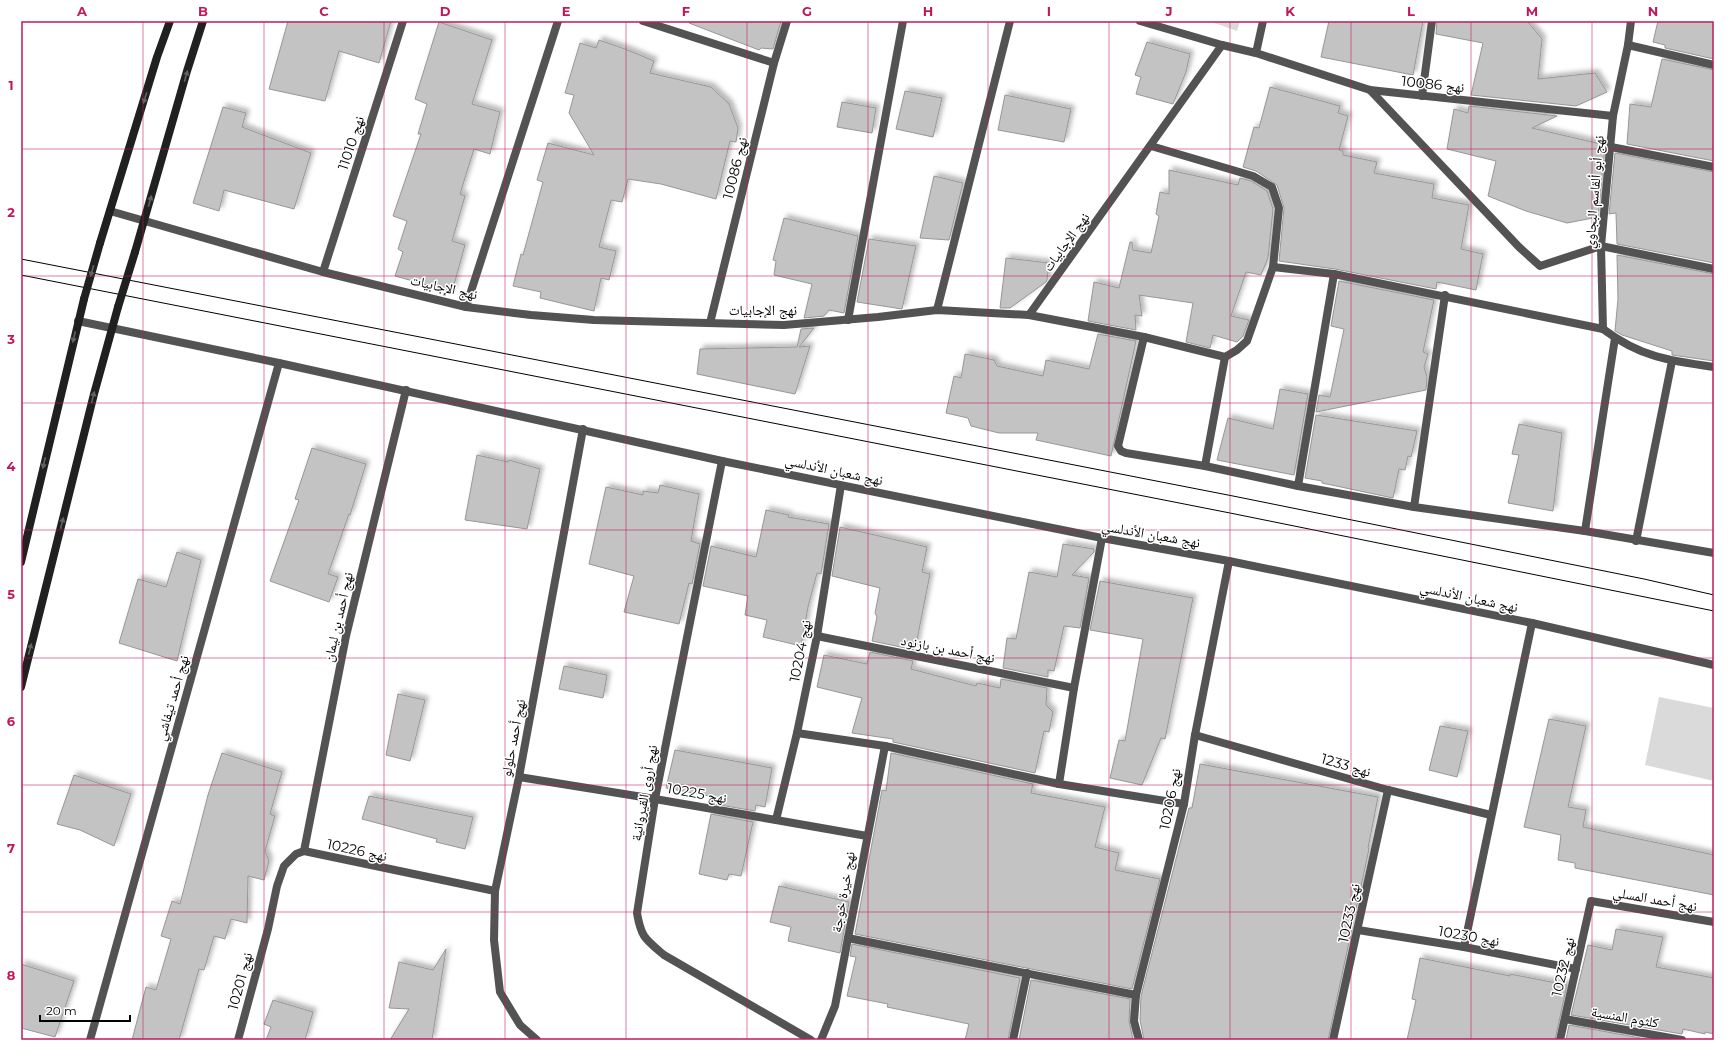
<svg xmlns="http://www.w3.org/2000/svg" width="1735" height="1061" viewBox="0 0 1735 1061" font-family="Montserrat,'Noto Naskh Arabic',sans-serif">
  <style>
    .garden { fill: #dadada }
    .building { fill: #c3c3c3; stroke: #979797; filter: url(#shadow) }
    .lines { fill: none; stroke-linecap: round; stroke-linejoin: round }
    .service { stroke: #535353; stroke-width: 8 }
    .pedestrian { stroke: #535353; stroke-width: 8 }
    .minor { stroke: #535353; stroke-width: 8 }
    .secondary { stroke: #202020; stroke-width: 8 }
    .tram { stroke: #000; stroke-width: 1 }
    .secondary-bridge { stroke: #202020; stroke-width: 8 }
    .oneway { fill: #636363 }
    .grid { fill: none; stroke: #c2185b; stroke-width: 1; stroke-opacity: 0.55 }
    .labels { text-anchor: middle; stroke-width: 3; stroke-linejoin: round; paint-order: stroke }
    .street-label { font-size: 14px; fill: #000; stroke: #fff }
    .neatline { fill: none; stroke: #c2185b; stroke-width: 1.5 }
    .grid-label { font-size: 13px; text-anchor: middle; font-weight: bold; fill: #c2185b }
  </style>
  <defs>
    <filter id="shadow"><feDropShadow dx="3.5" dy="-3.5" stdDeviation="2" flood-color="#0004"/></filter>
  </defs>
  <rect width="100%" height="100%" fill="#fff"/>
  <!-- garden -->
  <g class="garden">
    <polygon points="1209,21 1240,21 1237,31"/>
    <polygon points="1659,697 1714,708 1714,781 1645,765"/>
  </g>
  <!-- building -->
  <g class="building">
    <polygon points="288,21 391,21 379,63 339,51 325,101 269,89"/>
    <polygon points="690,21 781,21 773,49 761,48 759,50 689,23"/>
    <polygon points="1329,21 1423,21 1413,75 1321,57"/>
    <polygon points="1437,21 1527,21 1542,39 1538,79 1595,73 1607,92 1576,106 1471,95 1483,43 1436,34"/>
    <polygon points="1658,21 1714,21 1714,59 1665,48 1665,45 1653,42"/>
    <polygon points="439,22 492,40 472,104 500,112 490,154 474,149 460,194 465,196 452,241 465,245 452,292 395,276 403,252 398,249 407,221 393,216 421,134 418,134 427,104 415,99"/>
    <polygon points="599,40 625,49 654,61 650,73 711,87 729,104 738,128 736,142 730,141 716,199 661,184 628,179 622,202 611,200 599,247 616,251 609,280 601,278 594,311 540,298 541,292 513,286 521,254 523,255 543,182 537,180 548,143 594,155 569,113 574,95 565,93 580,43 596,48"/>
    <polygon points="1147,42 1190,54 1186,72 1173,104 1136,94 1141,77 1135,75"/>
    <polygon points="1662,59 1714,70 1714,161 1627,144 1630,104 1651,107"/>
    <polygon points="1270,87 1340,106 1338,113 1348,116 1339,150 1343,151 1343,155 1377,162 1374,173 1434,184 1432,198 1469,205 1461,249 1483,254 1476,290 1437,282 1436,289 1335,269 1279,261 1284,208 1277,185 1256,171 1243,167 1254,127 1259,128"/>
    <polygon points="905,91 942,98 933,137 896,129"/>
    <polygon points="1005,95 1071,109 1064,142 998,130"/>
    <polygon points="842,102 876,108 872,133 837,127"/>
    <polygon points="1469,106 1557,116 1532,128 1605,145 1598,217 1567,223 1526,211 1488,196 1496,161 1447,149 1454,109 1468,113"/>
    <polygon points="223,107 246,113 242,127 311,153 294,209 224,190 219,211 193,203"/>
    <polygon points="1615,153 1714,172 1714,263 1617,244 1616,213 1609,214"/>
    <polygon points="1169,170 1238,185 1240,178 1251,181 1267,191 1273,209 1268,258 1261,275 1246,272 1231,316 1249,320 1243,336 1237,342 1213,335 1210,348 1186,342 1193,303 1139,295 1142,316 1135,315 1136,330 1088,321 1094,282 1119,288 1130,242 1132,242 1133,250 1151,253 1159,216 1156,214 1160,192 1169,194"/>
    <polygon points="934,176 963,183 949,240 920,238"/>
    <polygon points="784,218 858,236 844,313 829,310 824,316 804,318 812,284 774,275 776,261 773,260"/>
    <polygon points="869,239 916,246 902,309 857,302"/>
    <polygon points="1617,255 1714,274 1714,361 1672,355 1672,351 1622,335 1615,331 1618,299"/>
    <polygon points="1006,258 1049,263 1047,280 1046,282 1010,308 1000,308"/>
    <polygon points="1339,281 1434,300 1423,352 1428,354 1424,367 1427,377 1426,390 1316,412 1319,395 1330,397 1344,329 1331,326"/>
    <polygon points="814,328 799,347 810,346 795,394 697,374 700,349 797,347 801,329"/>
    <polygon points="1098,334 1136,341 1111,456 1036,440 1038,433 999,433 971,426 968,418 946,413 954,376 961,378 965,354 994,360 997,366 1043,376 1046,360 1089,369"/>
    <polygon points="1280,389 1308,394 1294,475 1217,460 1228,418 1273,429"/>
    <polygon points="1316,415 1417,431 1411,457 1408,456 1405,470 1399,469 1393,498 1322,483 1322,481 1305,478"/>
    <polygon points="1519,424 1562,433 1553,511 1508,503 1519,455 1512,454"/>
    <polygon points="312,448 366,464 350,515 349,514 328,574 338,577 329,602 270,581 299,500 295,499"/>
    <polygon points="477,455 508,462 509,460 540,469 527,529 465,520"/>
    <polygon points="660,485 699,494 691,541 700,544 692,584 689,583 679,624 624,612 634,576 589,564 606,487 643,495 643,491 658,493"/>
    <polygon points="766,510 789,515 788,517 829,524 821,574 817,573 808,607 801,646 763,637 767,620 745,615 748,596 703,586 711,546 756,557"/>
    <polygon points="840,527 927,547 922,572 930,574 915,650 872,641 877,617 875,613 880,588 832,576"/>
    <polygon points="1063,544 1094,549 1094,552 1072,575 1089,578 1080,628 1064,626 1054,671 1048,670 1048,677 1003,668 1007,638 1016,639 1029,572 1057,577"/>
    <polygon points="177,552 201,560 177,661 119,643 138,579 166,587"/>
    <polygon points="1100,581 1193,598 1165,739 1161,738 1142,785 1110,778 1119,740 1125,741 1143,639 1090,630"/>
    <polygon points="870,652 913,661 911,669 976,686 977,683 1000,688 1001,679 1047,688 1046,705 1053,712 1049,732 1044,731 1035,773 893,742 893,739 852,733 862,698 817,687 824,655 867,664"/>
    <polygon points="564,666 607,675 603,698 559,689"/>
    <polygon points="398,694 425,700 410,761 386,755"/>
    <polygon points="1549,719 1586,726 1568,807 1586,810 1583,827 1714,855 1714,895 1575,868 1575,863 1558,860 1561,835 1524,827"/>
    <polygon points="1440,726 1468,731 1457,777 1429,770"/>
    <polygon points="675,750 772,768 765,807 756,805 755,811 714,804 715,797 666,788"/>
    <polygon points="222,753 282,772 270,814 275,816 265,851 269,861 264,880 248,876 247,923 231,919 225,939 214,936 204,970 199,969 179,1040 132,1040 146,987 156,990 171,939 161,936 172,901 180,904 208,795"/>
    <polygon points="891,753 1033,784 1031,793 1105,807 1095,847 1119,853 1115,870 1160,879 1132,989 855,934 882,790 886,791"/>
    <polygon points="1200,764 1378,797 1368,848 1369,849 1328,1040 1144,1040 1140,1020 1141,996 1189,808 1192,808"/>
    <polygon points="74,775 131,794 114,846 80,830 57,824"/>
    <polygon points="369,796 473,817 465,849 436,842 437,839 362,819"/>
    <polygon points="711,814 753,822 741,876 729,874 727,880 699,874"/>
    <polygon points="779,886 849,902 840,953 788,941 791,927 770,922"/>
    <polygon points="1616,929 1663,937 1656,967 1714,978 1714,1034 1705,1032 1705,1034 1683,1029 1682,1034 1571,1015 1588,945 1612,950"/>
    <polygon points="852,944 1020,978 1008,1040 965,1040 969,1024 887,1007 888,1004 847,996 856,957 850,956"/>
    <polygon points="446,949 432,1040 390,1040 409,1009 389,1008 399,962 433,970"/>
    <polygon points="1420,958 1510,976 1510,974 1567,985 1555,1040 1407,1040 1416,1000 1412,999"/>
    <polygon points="21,964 74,981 55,1037 21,1028"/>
    <polygon points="1031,980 1130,999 1129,1021 1133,1040 1019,1040"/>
    <polygon points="273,1000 313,1012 305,1040 266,1040 271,1027 264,1024"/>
    <polygon points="1569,1025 1651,1040 1566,1040"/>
  </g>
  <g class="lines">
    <!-- service -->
    <polyline class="service" points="1205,466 1225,357"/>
    <!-- pedestrian -->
    <g class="pedestrian">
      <polyline points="776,820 867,836"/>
      <polyline points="304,851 346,636 406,390"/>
    </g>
    <!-- minor -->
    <g class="minor">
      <polyline points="643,21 774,63"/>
      <polyline points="1140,21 1222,45"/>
      <path d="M1631 21 1628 45 1613 116 1601 246 1603 329C1640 357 1670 361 1714 367"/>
      <polyline points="1628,45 1714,65"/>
      <polyline points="1256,53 1370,90 1613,116"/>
      <polyline points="1370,90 1519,247 1540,266 1601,246 1714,269"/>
      <polyline points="1422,96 1432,21"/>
      <polyline points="1151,146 1253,176 1272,187 1279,208 1273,267"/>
      <polyline points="1611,147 1714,167"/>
      <polyline points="110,211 323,272 466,307 531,315 594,320 784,325 878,317 937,310 1029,315 1222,45 1256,53 1263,21"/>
      <polyline points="323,272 403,21"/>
      <polyline points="466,307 558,21"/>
      <polyline points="937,310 1010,21"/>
      <polyline points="1029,315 1144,337 1225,357 1237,350 1247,341 1273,267 1334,274 1603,329"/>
      <polyline points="848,320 903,21"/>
      <polyline points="78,321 279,363 722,461 1102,538 1229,561 1532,623 1714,665"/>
      <polyline points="710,323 774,63 787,21"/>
      <polyline points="1144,337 1118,446 1121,451 1126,453 1205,466 1298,486 1414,507 1585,531 1714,553"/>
      <path d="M722 461 655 799 637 913C641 937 645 939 664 955L811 1040"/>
      <polyline points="1298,486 1334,274"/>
      <polyline points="1414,507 1445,295"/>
      <polyline points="1585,531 1615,338"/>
      <polyline points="1636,541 1672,361"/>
      <polyline points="817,636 1074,688"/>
      <polyline points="797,733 885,746 1059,784 1184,804"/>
      <polyline points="1195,735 1388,790 1491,815"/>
      <polyline points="519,777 655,799 776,820 797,733 817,636 841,485"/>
      <polyline points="1059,784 1074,688 1102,538"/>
      <polyline points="1358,930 1464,947 1576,969"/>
      <polyline points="848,938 1136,995"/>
      <polyline points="1464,947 1532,623"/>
      <polyline points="1565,1019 1682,1040"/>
      <polyline points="90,1040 279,363"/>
      <polyline points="238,1040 268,929 277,886 284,866 296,854 304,851 495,891"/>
      <polyline points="537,1040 520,1025 500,992 494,940 495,891 519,777 583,429"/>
      <polyline points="821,1040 835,1006 885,746"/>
      <polyline points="1013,1040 1027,973"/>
      <polyline points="1139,1040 1134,1021 1136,995 1184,804 1195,735 1229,561"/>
      <polyline points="1333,1040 1388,790"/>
      <polyline points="1560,1040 1591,901 1714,922"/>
    </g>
    <!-- secondary -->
    <g class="secondary">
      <polyline points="100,243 157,57 170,21"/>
      <polyline points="135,252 187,71 203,21"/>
      <polyline points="21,562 84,299"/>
      <polyline points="21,687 94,394 118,307"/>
    </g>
    <!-- tram -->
    <g class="tram">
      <polyline points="21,259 1233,496 1644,579 1714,595"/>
      <polyline points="21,275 1230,513 1714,611"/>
    </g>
    <!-- secondary-bridge -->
    <g class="secondary-bridge">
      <polyline points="84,299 100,243"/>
      <polyline points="118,307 135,252"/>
    </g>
  </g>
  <!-- one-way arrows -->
  <defs><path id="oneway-solid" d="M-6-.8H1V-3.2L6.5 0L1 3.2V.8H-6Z"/></defs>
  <g class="oneway">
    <use href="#oneway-solid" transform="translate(186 76) rotate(-74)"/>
    <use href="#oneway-solid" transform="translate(145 98) rotate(107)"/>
    <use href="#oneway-solid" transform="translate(150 201) rotate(-74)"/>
    <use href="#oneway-solid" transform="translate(92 271) rotate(106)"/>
    <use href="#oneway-solid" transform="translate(74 337) rotate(103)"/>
    <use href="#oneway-solid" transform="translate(93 397) rotate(-76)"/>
    <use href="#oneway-solid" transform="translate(44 463) rotate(103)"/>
    <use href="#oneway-solid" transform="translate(62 523) rotate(-76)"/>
    <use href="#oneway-solid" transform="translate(30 649) rotate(-76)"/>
  </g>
  <!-- grid -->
  <path class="grid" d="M143 21V1040M264 21V1040M384 21V1040M505 21V1040M626 21V1040M747 21V1040M868 21V1040M988 21V1040M1109 21V1040M1230 21V1040M1351 21V1040M1471 21V1040M1592 21V1040M21 149H1714M21 276H1714M21 403H1714M21 530H1714M21 658H1714M21 785H1714M21 912H1714"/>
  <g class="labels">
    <!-- street labels -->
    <g class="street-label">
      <text transform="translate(1433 84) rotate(6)" y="5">نهج 10086</text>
      <text transform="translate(351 143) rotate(-72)" y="5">نهج 11010</text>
      <text transform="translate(735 168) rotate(-76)" y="5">نهج 10086</text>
      <text transform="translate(1594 192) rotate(-85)" y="5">نهج أبو ألقاسم البجاوي</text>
      <text transform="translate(1066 242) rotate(-54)" y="5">نهج الإجابيات</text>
      <text transform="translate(444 287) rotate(13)" y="5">نهج الإجابيات</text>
      <text x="763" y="315">نهج الإجابيات</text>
      <text transform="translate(834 470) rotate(12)" y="5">نهج شعبان الأندلسي</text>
      <text transform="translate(1151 534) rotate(10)" y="5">نهج شعبان الأندلسي</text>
      <text transform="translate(1469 597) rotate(12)" y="5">نهج شعبان الأندلسي</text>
      <text transform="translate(338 617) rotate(-77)" y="5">نهج أحمد بن ليمان</text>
      <text transform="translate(948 649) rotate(11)" y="5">نهج أحمد بن بازنود</text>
      <text transform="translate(800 651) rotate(-79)" y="5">نهج 10204</text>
      <text transform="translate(172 698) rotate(-74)" y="5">نهج أحمد تيفاشي</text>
      <text transform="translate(513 738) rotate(-79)" y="5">نهج أحمد حلولو</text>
      <text transform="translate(1346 765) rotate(16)" y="5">نهج 1233</text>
      <text transform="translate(644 793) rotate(-80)" y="5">نهج أروى القيروانية</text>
      <text transform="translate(697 793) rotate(10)" y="5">نهج 10225</text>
      <text transform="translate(1170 799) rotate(-79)" y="5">نهج 10206</text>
      <text transform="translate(357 850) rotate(12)" y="5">نهج 10226</text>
      <text transform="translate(843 892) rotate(-80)" y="5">نهج خيرة خوجة</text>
      <text transform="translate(1655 899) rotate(10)" y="5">نهج أحمد المسلي</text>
      <text transform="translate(1349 913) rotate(-78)" y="5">نهج 10233</text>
      <text transform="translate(1469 936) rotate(10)" y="5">نهج 10230</text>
      <text transform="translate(1563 967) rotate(-77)" y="5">نهج 10232</text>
      <text transform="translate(240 981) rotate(-75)" y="5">نهج 10201</text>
      <text transform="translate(1625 1017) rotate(10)" y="5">كلثوم المنسية</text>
    </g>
  </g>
  <!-- border -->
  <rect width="1735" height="1061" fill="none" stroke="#ffffff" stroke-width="44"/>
  <!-- scale -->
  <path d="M40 1015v6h90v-6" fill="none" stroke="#000000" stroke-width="2"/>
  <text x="46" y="1015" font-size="12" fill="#000000" stroke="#ffffff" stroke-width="3" paint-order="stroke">20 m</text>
  <rect x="22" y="22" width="1691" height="1017" class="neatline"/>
  <g class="grid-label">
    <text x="82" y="16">A</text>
    <text x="203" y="16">B</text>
    <text x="324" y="16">C</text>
    <text x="445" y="16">D</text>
    <text x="566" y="16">E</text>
    <text x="686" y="16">F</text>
    <text x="807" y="16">G</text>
    <text x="928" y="16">H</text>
    <text x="1049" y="16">I</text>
    <text x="1169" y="16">J</text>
    <text x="1290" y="16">K</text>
    <text x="1411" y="16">L</text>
    <text x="1532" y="16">M</text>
    <text x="1653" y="16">N</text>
    <text x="11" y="90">1</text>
    <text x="11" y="217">2</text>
    <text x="11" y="344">3</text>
    <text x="11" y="471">4</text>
    <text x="11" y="599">5</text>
    <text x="11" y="726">6</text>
    <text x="11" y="853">7</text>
    <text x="11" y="980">8</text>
  </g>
</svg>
